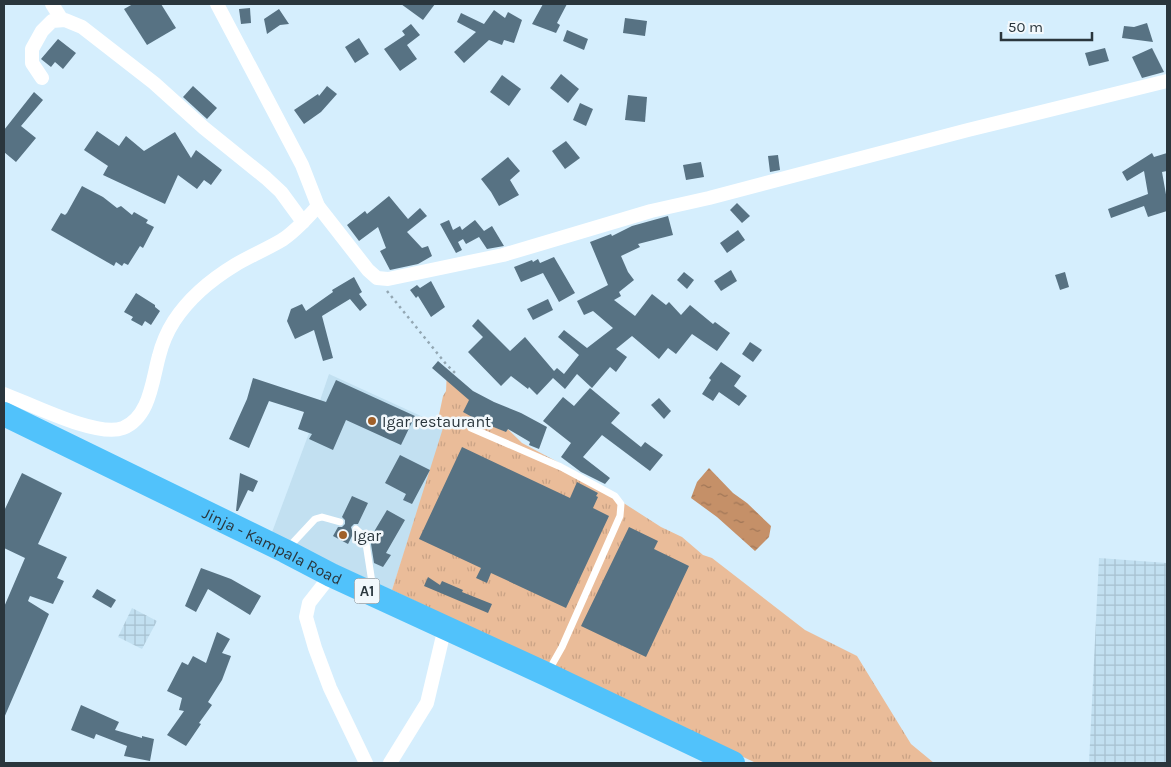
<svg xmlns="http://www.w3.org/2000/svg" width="1171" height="767" viewBox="0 0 1171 767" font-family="Karla,sans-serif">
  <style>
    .built { fill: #c2e0f1 }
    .industrial { fill: url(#industrial-grid) }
    .grass { fill: url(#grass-tufts) }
    .water { fill: url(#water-ripples) }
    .building { fill: #577283 }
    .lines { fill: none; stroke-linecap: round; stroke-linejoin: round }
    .path { stroke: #93a7b3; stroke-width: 2.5; stroke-dasharray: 2.5 4; stroke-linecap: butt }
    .lane { stroke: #fff; stroke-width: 7 }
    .street { stroke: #fff; stroke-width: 14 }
    .highway { stroke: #51c2fb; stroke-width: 24 }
    .poi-dot { fill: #a06029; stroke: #f2f8fc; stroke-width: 2 }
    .labels { text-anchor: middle; stroke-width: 5; stroke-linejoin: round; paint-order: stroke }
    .shield { fill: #f2f8fc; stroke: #667076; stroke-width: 1 }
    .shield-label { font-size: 15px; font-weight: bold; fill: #2a363d }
    .poi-label { font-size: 16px; fill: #2a363d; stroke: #f2f8fc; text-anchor: start }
    .street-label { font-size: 16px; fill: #2a363d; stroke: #f2f8fc }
  </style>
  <defs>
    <pattern id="industrial-grid" width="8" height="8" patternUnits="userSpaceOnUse" patternTransform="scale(1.25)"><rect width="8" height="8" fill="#c2e0f1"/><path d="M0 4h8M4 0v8" fill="none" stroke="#a7c1d0"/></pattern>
    <pattern id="grass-tufts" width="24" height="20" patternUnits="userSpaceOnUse" patternTransform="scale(1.25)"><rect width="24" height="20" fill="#eabc99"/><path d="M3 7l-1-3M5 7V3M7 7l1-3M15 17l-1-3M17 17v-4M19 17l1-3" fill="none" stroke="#c9a285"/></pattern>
    <pattern id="water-ripples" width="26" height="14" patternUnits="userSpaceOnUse" patternTransform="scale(1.25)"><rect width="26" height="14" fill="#c59068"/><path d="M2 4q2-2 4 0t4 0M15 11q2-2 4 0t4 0" fill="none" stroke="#a07657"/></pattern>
  </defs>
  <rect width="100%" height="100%" fill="#d5eefd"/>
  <!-- built -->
  <polygon class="built" points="329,374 445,427 392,590 271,535 309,433"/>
  <!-- industrial -->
  <g class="industrial">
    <polygon points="1099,558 1167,563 1167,763 1089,763"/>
    <polygon points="132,608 157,621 142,649 118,637"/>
  </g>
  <!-- grass -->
  <polygon class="grass" points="447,370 522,443 569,468 661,527 682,537 703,555 712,558 805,630 857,656 911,744 934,763 756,763 392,590 443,428 439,415 443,396 446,391"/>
  <!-- water -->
  <polygon class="water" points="709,468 733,493 747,503 771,526 769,537 755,551 717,517 691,498 697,482"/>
  <!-- building -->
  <g class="building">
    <polygon points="133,4 161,4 176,28 147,45 124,9"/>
    <polygon points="401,4 435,4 423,20"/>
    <polygon points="543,4 567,4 557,23 560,25 556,33 532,24"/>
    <polygon points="250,8 251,23 241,24 239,9"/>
    <polygon points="279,9 289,24 280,25 267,34 264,19"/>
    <polygon points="494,10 505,18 508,12 522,20 514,43 504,40 502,45 489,40 464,63 454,52 476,32 457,22 461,13 484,24"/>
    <polygon points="625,18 647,21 645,36 623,33"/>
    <polygon points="1147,23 1153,42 1122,38 1124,26 1134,27"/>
    <polygon points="411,24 420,35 407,45 417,59 400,71 384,49 405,35 402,31"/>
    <polygon points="567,30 588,39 584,50 563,41"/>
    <polygon points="359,38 369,54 355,63 345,47"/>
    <polygon points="58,39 76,53 63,69 55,62 51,67 41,59"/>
    <polygon points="1105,48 1109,61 1089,66 1085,53"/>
    <polygon points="1152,48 1164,72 1142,78 1132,57"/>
    <polygon points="561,74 579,89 568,103 550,88"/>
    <polygon points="502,75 521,89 509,106 490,92"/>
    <polygon points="193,86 217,108 207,119 183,97"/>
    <polygon points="327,86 337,94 321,112 304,124 294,110 318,94 319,96"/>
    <polygon points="34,92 43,100 21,126 36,138 16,162 4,152 4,130"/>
    <polygon points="628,95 647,97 645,122 625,120"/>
    <polygon points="580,103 593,109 586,126 573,120"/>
    <polygon points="97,131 119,146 126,136 144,151 175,132 191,158 196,150 222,170 211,185 204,180 197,189 178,175 165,204 103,175 108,166 84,150"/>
    <polygon points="566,141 580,158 565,169 552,151"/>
    <polygon points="1152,153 1154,157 1167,153 1167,171 1162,172 1167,200 1167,211 1148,217 1144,206 1111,218 1108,209 1148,194 1144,171 1127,181 1122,172"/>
    <polygon points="778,155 780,170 770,172 768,156"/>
    <polygon points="508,157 520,171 510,180 519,195 499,206 491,192 481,179"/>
    <polygon points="701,162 704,177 686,180 683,165"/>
    <polygon points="82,186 103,197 117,208 121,206 132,215 134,212 148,220 146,223 154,227 143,248 140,246 128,265 124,263 122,266 116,262 114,266 51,230 61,213 65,215 67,213"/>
    <polygon points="389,196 408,219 420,208 427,216 407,232 422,248 428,246 432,256 418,264 390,270 380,251 386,248 378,227 359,241 347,225 365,211 367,214"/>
    <polygon points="737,203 750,216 742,223 730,210"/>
    <polygon points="668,216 673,235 638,244 640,247 621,256 628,272 634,280 619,292 621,296 614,300 635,316 652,294 666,305 669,302 681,315 690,305 713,324 715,322 730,333 717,351 692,334 676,354 668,348 659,359 632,336 616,349 627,357 616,372 610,367 592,388 577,374 565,389 553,378 537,395 529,387 528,389 511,376 501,386 468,352 483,337 472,326 478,319 510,351 525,337 554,371 557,368 564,374 579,355 558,337 564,330 587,348 613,328 593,311 584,315 577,301 608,285 590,242 611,234 612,236 632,226"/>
    <polygon points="449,220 453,230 460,226 462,230 475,220 484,231 492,226 504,246 487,249 479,237 466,244 463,239 458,242 462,250 456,253 440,224"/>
    <polygon points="738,230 745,240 727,253 720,243"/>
    <polygon points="554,257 575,293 559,302 543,273 521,282 514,267 532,260 533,262 538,259 540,263"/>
    <polygon points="731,270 737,281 721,291 714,281"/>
    <polygon points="684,272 694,280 687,289 677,280"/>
    <polygon points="1065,272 1069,287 1060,290 1055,275"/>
    <polygon points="354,277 362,292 359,294 367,305 360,311 350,299 322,316 333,358 323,361 314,330 295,339 287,321 291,309 302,304 306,311 333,292 332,290"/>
    <polygon points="431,281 445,307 431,317 418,296 416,298 410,290 417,285 420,288"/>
    <polygon points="136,293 155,305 155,307 160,311 151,325 145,321 142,326 131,320 133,317 124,312"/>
    <polygon points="548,299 553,310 533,320 527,309"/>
    <polygon points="750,342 762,350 753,362 742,354"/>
    <polygon points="438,361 473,391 494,402 521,413 547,427 539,449 529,445 530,442 508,429 506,432 481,422 463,412 469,400 432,368"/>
    <polygon points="721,362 741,376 734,386 747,396 739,406 719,392 713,401 702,394 711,380 709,378"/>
    <polygon points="253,378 326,402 336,380 415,416 401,445 346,420 333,450 309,439 312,434 298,429 304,412 269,401 249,448 229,439 247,399"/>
    <polygon points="590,388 620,413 611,423 641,447 645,442 663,455 650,471 602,435 583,457 610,478 605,484 581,472 561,457 571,443 543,421 563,397 574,406"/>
    <polygon points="659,398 671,411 664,419 651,405"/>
    <polygon points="462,447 570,498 577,482 598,493 596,496 598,497 593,508 609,516 566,608 491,573 487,583 476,578 481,568 419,539"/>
    <polygon points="400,455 430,470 412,504 403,500 406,494 385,483"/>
    <polygon points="22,473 62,493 38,544 67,557 57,578 64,581 53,604 30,596 28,601 49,614 4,718 4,607 25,558 4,548 4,511"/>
    <polygon points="240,473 258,481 253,492 248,490 238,511 236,511"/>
    <polygon points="352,496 368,503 358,524 354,524 351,527 353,534 348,544 333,536 338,527 342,527 345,524 345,520 342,517"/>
    <polygon points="387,510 405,520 386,553 391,555 383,567 374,563 371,544 375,530"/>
    <polygon points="629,527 658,541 654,549 689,566 646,657 581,626"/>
    <polygon points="201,568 231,579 261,596 250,615 208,589 196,612 185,606"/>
    <polygon points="428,577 440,585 442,581 463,590 462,592 492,604 488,613 424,586"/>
    <polygon points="97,589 116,600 111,608 92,597"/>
    <polygon points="217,632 230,639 222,653 231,656 222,680 208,702 212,705 199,723 201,724 186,746 167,735 184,711 179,710 182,698 167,691 182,662 188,665 193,656 206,663"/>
    <polygon points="81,705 119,722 115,730 142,738 142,736 154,739 150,761 124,756 127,746 96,734 94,739 71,730"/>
  </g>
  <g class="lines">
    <!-- path -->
    <polyline class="path" points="387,291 446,364 456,374"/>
    <!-- lane -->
    <g class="lane">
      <polyline points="471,428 561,467 615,496 621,504 620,516 562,647 549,670"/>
      <polyline points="356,529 365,537 373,589"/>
      <polyline points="287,549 315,519 322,517 340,522"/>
    </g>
    <!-- street -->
    <g class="street">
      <polyline points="52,4 62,20"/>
      <polyline points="42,78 32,63 32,49 42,31 52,21 65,20 82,27 154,83 204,128 266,178 281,192 303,222"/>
      <polyline points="318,206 368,270 377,278 388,279 503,255 651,211 709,198 968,130 1167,81"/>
      <path d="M4 394C31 404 97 438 123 428 150 417 152 381 159 356 162 344 167 332 174 321 189 298 212 279 235 265 250 256 267 249 282 240 296 231 307 218 318 206L302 165 217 4"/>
      <polyline points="331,575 309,603 306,617 315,648 330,688 366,763"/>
      <polyline points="390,763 427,703 445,627"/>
    </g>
    <!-- highway -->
    <path class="highway" id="s1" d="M4 414 285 551 331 575 546 674 733 763"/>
  </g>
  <!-- markers -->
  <g class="poi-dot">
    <circle cx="372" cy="421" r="5"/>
    <circle cx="343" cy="535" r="5"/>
  </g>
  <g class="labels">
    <!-- shield labels -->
    <rect class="shield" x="354.5" y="578.5" width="25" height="25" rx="4"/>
    <g class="shield-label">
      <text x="367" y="596">A1</text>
    </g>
    <!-- poi labels -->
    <g class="poi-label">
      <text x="382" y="427">Igar restaurant</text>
      <text x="353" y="541">Igar</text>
    </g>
    <!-- street labels -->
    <g class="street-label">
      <text dy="6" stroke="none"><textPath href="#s1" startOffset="299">Jinja - Kampala Road</textPath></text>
    </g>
  </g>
  <!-- border -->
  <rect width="1171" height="767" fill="none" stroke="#2a363d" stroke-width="10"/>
  <!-- scale -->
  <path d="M1001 32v8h91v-8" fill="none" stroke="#2a363d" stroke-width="2.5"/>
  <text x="1008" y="32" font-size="15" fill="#2a363d" stroke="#f2f8fc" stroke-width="4" paint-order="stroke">50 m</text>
</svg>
